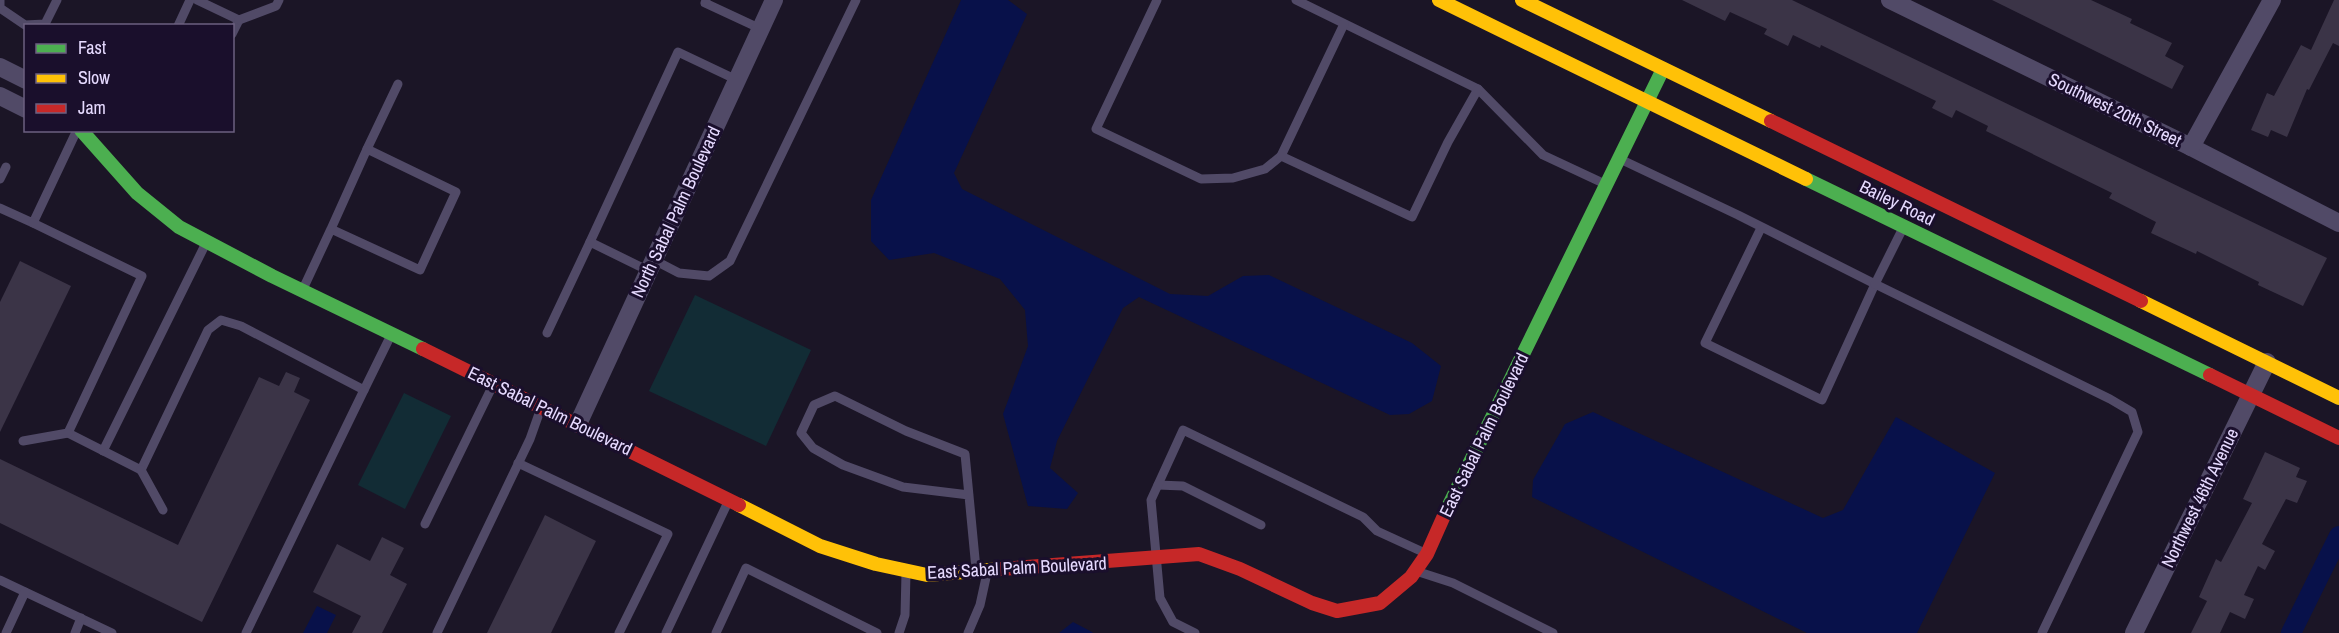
<svg xmlns="http://www.w3.org/2000/svg" width="2339" height="633" viewBox="0 0 2339 633" font-family="'Archivo Narrow',sans-serif">
  <style>
    .green { fill: #122c35 }
    .water { fill: #08114a }
    .lines { fill: none; stroke-linecap: round; stroke-linejoin: round }
    .canal { stroke: #08114a; stroke-width: 20 }
    .building { fill: #3b3447 }
    .lane { stroke: #514a67; stroke-width: 9 }
    .street { stroke: #514a67; stroke-width: 18 }
    .fast { stroke: #4caf50; stroke-width: 14 }
    .slow { stroke: #ffc107; stroke-width: 14 }
    .jam { stroke: #c62828; stroke-width: 14 }
    .labels { text-anchor: middle; stroke-width: 6; stroke-linejoin: round; paint-order: stroke }
    .street-label { font-size: 18px; fill: #e6daff; stroke: #1a0f2c }
  </style>
  <rect width="100%" height="100%" fill="#1b1526"/>
  <!-- green -->
  <g class="green">
    <polygon points="695,295 811,350 766,446 649,391"/>
    <polygon points="404,393 451,416 405,509 358,485"/>
  </g>
  <!-- water -->
  <g class="water">
    <polygon points="961,0 1008,0 1027,14 954,173 962,189 1170,294 1208,296 1243,276 1269,275 1412,343 1441,366 1432,401 1409,414 1390,415 1139,297 1123,308 1057,441 1050,468 1078,493 1067,509 1028,506 1003,414 1028,346 1025,310 1000,279 934,253 889,260 871,241 871,200"/>
    <polygon points="1593,412 1823,518 1843,510 1896,417 1995,473 1917,633 1807,633 1532,497 1533,480 1565,424"/>
    <polygon points="317,606 336,615 327,633 303,633"/>
    <polygon points="1073,622 1092,632 1093,633 1059,633"/>
  </g>
  <g class="lines">
    <!-- canal -->
    <polyline class="canal" points="2291,633 2339,536"/>
  </g>
  <!-- building -->
  <g class="building">
    <polygon points="1682,0 1792,0 2327,258 2303,306 2258,285 2259,282 2197,251 2196,254 2151,233 2156,222 2109,198 2112,193 1986,131 1988,126 1956,110 1952,118 1932,108 1936,101 1821,45 1820,48 1793,35 1788,46 1764,34 1767,29 1730,12 1725,21"/>
    <polygon points="1992,0 2091,0 2132,19 2130,23 2172,43 2165,56 2184,66 2172,89"/>
    <polygon points="2334,0 2339,0 2339,46 2333,43 2309,90 2307,89 2287,137 2271,130 2268,137 2251,130 2267,93 2274,96 2301,45 2311,50"/>
    <polygon points="20,261 71,286 0,432 0,302"/>
    <polygon points="286,372 300,378 294,392 310,400 202,622 0,523 0,459 178,545 259,377 279,386"/>
    <polygon points="2265,452 2300,468 2296,477 2307,481 2297,503 2286,499 2262,544 2275,551 2265,570 2258,566 2244,595 2254,599 2245,619 2230,612 2220,633 2191,633 2207,601 2199,597 2216,559 2221,562 2252,503 2243,499"/>
    <polygon points="545,515 596,541 551,633 487,633"/>
    <polygon points="382,537 404,548 390,575 407,584 382,633 352,633 361,616 313,592 337,544 370,561"/>
  </g>
  <g class="lines">
    <!-- lane -->
    <g class="lane">
      <polyline points="0,0 0,8 25,25 45,24 57,0"/>
      <polyline points="197,0 239,20 232,34"/>
      <polyline points="706,0 705,3 761,29"/>
      <polyline points="1157,0 1096,129 1201,179 1233,178 1265,169 1281,156"/>
      <polyline points="1296,0 1478,89 1543,155 1605,184"/>
      <polyline points="239,20 276,6 279,0"/>
      <polyline points="1344,24 1281,156 1412,217 1448,142 1478,89"/>
      <polyline points="178,26 190,0"/>
      <polyline points="367,149 398,84"/>
      <polyline points="1620,159 1738,215 1875,284 1822,400 1705,343 1761,228"/>
      <polyline points="0,179 6,167"/>
      <polyline points="0,208 33,223 77,130"/>
      <polyline points="33,223 142,276 68,433 141,470 208,330 221,320 241,326 364,390 391,335"/>
      <polyline points="1903,228 1875,284 2110,399 2132,412 2138,432 2042,633"/>
      <polyline points="590,242 678,52 737,80"/>
      <polyline points="654,260 679,273 709,276 730,261 856,0"/>
      <polyline points="303,289 331,229 420,270 456,192 367,149 331,229"/>
      <polyline points="547,333 590,242 649,271"/>
      <polyline points="23,441 68,433"/>
      <polyline points="103,451 206,243"/>
      <polyline points="518,463 668,534 619,633"/>
      <polyline points="141,470 163,510"/>
      <polyline points="1158,485 1183,486 1261,525"/>
      <polyline points="969,495 903,487 843,465 813,448 801,433 814,405 835,396 906,431 965,454 976,569"/>
      <polyline points="425,524 493,385"/>
      <polyline points="1419,572 1453,583 1553,633"/>
      <polyline points="0,580 112,633"/>
      <polyline points="6,633 25,592"/>
      <polyline points="75,633 81,618"/>
      <polyline points="246,633 364,390"/>
      <polyline points="437,633 530,439 541,408"/>
      <polyline points="666,633 728,502"/>
      <polyline points="716,633 746,568 877,633"/>
      <polyline points="899,633 905,615 906,573"/>
      <polyline points="968,633 980,605 987,573"/>
      <polyline points="1195,633 1173,622 1160,598 1151,500 1183,430 1363,517 1377,531 1425,553"/>
    </g>
    <!-- street -->
    <g class="street">
      <polyline points="1890,0 2191,147 2339,223"/>
      <polyline points="0,67 26,80"/>
      <polyline points="0,96 26,109"/>
      <polyline points="2191,147 2272,0"/>
      <polyline points="578,424 774,0"/>
      <polyline points="2134,633 2267,362"/>
    </g>
    <!-- fast -->
    <g class="fast">
      <polyline points="81,130 137,193 179,227 272,276 423,349"/>
      <polyline points="1806,179 2210,375"/>
      <polyline points="1447,509 1663,69"/>
    </g>
    <!-- slow -->
    <g class="slow">
      <polyline points="1439,0 1806,179"/>
      <polyline points="1522,0 1771,121"/>
      <polyline points="2141,301 2339,398"/>
      <polyline points="739,505 820,546 876,564 927,575 1001,569"/>
    </g>
    <!-- jam -->
    <g class="jam">
      <polyline points="1771,121 2141,301"/>
      <polyline points="423,349 739,505"/>
      <polyline points="2210,375 2339,438"/>
      <polyline points="1001,569 1199,554 1240,569 1312,603 1337,611 1380,603 1411,577 1427,554 1447,509"/>
    </g>
  </g>
  <g class="labels">
    <!-- street labels -->
    <g class="street-label">
      <text transform="translate(2115 110) rotate(26)" y="6">Southwest 20th Street</text>
      <text transform="translate(1897 203) rotate(26)" y="6">Bailey Road</text>
      <text transform="translate(676 212) rotate(-65)" y="6">North Sabal Palm Boulevard</text>
      <text transform="translate(550 411) rotate(26)" y="6">East Sabal Palm Boulevard</text>
      <text transform="translate(1484 435) rotate(-64)" y="6">East Sabal Palm Boulevard</text>
      <text transform="translate(2200 498) rotate(-64)" y="6">Northwest 46th Avenue</text>
      <text transform="translate(1017 568) rotate(-3)" y="6">East Sabal Palm Boulevard</text>
    </g>
  </g>
  <!-- legend -->
  <rect x="24" y="24" width="210" height="108" fill="#1a0f2c" stroke="#6c6080" stroke-width="1.5"/>
  <rect x="36" y="44" width="30" height="9" fill="#4caf50" stroke="#6c6080" stroke-width="1.5"/>
  <text x="78" y="54" font-size="18" fill="#e6daff">Fast</text>
  <rect x="36" y="74" width="30" height="9" fill="#ffc107" stroke="#6c6080" stroke-width="1.5"/>
  <text x="78" y="84" font-size="18" fill="#e6daff">Slow</text>
  <rect x="36" y="104" width="30" height="9" fill="#c62828" stroke="#6c6080" stroke-width="1.5"/>
  <text x="78" y="114" font-size="18" fill="#e6daff">Jam</text>
</svg>
